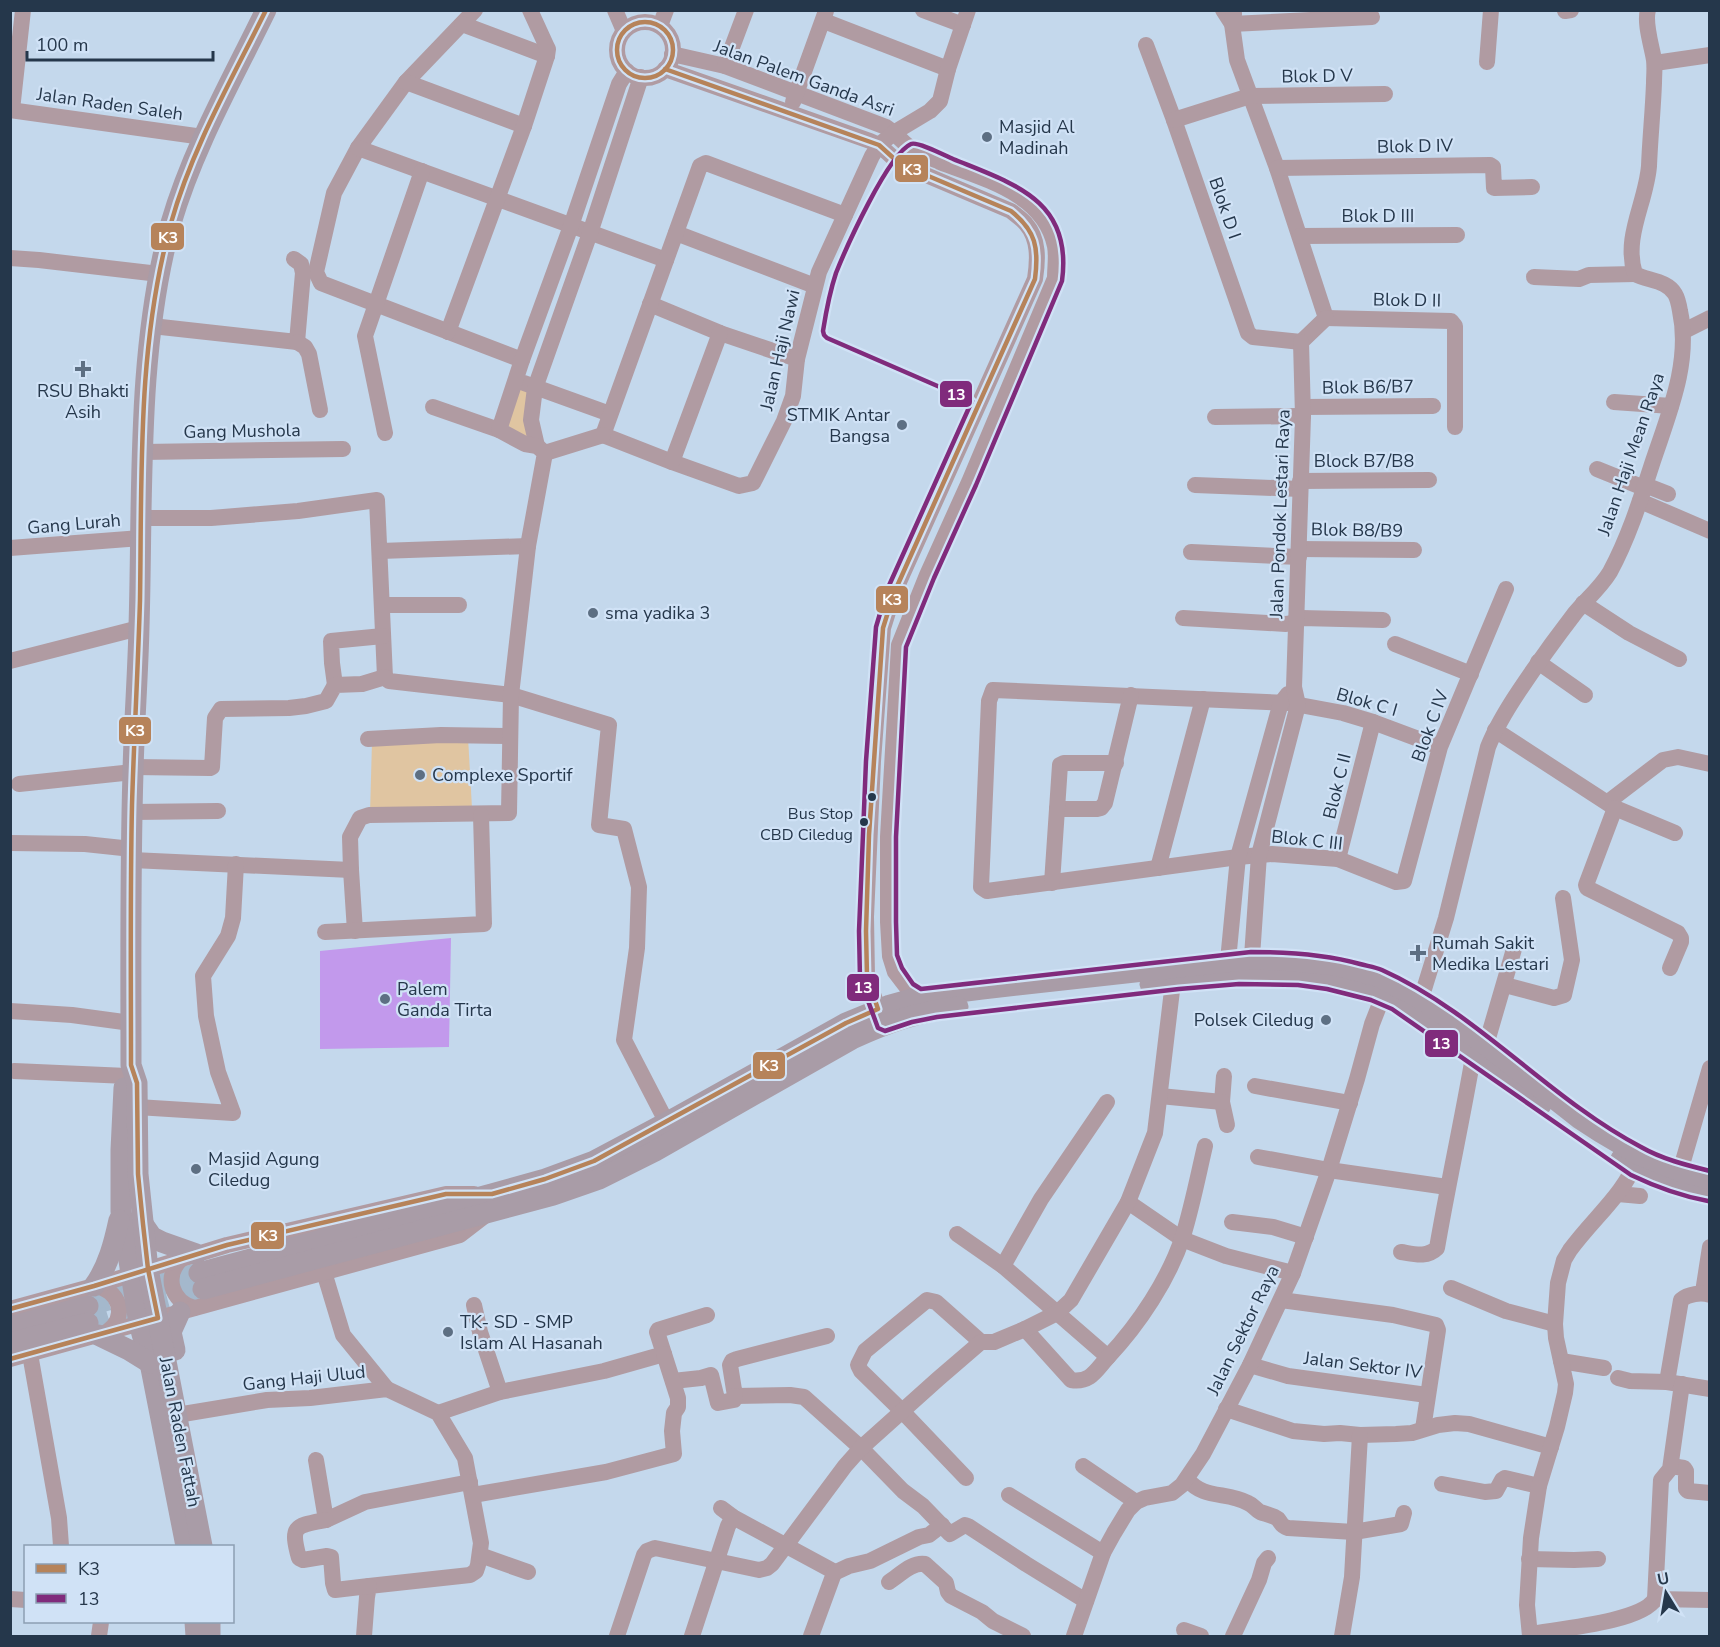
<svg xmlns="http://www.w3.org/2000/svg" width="1720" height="1647" viewBox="0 0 1720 1647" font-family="'Nunito Sans',sans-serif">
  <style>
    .green { fill: #e0c5a1 }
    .water { fill: #c299ec }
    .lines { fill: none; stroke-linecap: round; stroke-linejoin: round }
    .major-tunnel { stroke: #a4b8cc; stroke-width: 21; stroke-dasharray: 21 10; stroke-linecap: butt }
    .minor { stroke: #b09ba2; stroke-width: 16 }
    .major { stroke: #a99ca7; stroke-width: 21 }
    .bus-1-casing { stroke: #d0e2f6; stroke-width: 9 }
    .bus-2-casing { stroke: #d0e2f6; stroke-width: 9 }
    .bus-1 { stroke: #b6835a; stroke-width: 4.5 }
    .bus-2 { stroke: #802b7c; stroke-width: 4.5 }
    .poi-dot { fill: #5d6f83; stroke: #d0e2f6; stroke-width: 2 }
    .bus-dot { fill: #25374b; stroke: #d0e2f6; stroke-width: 2 }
    .labels { text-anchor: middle; stroke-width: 4.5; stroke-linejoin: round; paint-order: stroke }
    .bus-label { font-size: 16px; fill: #25374b; stroke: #d0e2f6; text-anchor: end }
    .street-label { font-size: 18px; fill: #25374b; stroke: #d0e2f6 }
    .poi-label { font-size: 18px; fill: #25374b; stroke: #d0e2f6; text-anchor: start }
    .line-badge { stroke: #d0e2f6; stroke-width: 2 }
    .badge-label { font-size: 16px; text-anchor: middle; font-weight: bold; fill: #fff }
  </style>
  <rect width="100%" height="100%" fill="#c4d8ec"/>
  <!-- green -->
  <g class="green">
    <polygon points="516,382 534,388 534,441 517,436 504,420"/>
    <polygon points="468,737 472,808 370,814 372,742"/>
  </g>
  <!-- water -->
  <polygon class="water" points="451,938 449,1047 320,1049 320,951"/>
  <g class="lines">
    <!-- major-tunnel -->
    <g class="major-tunnel">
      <polyline points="88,1306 199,1273"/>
      <polyline points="88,1323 162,1300 203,1289"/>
    </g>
    <!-- minor -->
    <g class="minor">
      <polyline points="475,10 406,82 358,148 334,193 316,272 321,283 522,360"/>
      <polyline points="615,10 624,31"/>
      <polyline points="923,10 963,25"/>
      <polyline points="1223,10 1232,24 1237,60 1277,168 1326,318"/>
      <polyline points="1565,11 1571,10"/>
      <polyline points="1234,14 1232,24 1372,17"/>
      <polyline points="824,21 948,69"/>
      <circle cx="645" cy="50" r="28"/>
      <polyline points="462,24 547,56"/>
      <polyline points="660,26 666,10"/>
      <polyline points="1146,45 1174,120 1248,333 1253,337 1301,342"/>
      <path d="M672 54 725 66 886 127C897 134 904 145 915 151 922 156 932 158 940 162 983 179 1044 193 1055 246 1057 256 1055 267 1055 278L969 482 927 575 899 645 888 837V922L890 956 895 972 908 989 919 997"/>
      <polyline points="1487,62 1491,10"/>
      <polyline points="1655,63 1710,55"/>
      <polyline points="725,66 746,10"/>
      <path d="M665 69 870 141 879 145 900 164 1011 211C1016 215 1022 219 1026 224 1039 239 1038 260 1035 279L894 593 883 628 873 761 866 917 867 977 882 1020"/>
      <polyline points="406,82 524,126"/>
      <polyline points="793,102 826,11"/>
      <polyline points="10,110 203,137"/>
      <polyline points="12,110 23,10"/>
      <polyline points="1174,120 1250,96 1385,94"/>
      <polyline points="358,148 666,260"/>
      <polyline points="1277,168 1490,165 1493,167 1494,188 1532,187"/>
      <polyline points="676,233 815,286"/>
      <polyline points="1300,236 1457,235"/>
      <polyline points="10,258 39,260 159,274"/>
      <polyline points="1534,277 1579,279 1589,275 1635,274"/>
      <polyline points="650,304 720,333 797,359"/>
      <polyline points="1326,318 1451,321 1455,326 1455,427"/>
      <polyline points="152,326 297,342 303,273 301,264 294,259"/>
      <polyline points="1684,331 1710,318"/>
      <polyline points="448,332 524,126 547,56 548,49 546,45 530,10"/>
      <polyline points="297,342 305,347 309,354 320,410"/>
      <polyline points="1301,342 1326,318"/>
      <polyline points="524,383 610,414"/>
      <polyline points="1614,402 1671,406"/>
      <polyline points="433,407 499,430"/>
      <polyline points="1303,407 1433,406"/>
      <polyline points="1215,417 1303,416"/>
      <polyline points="385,433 365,336 422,171"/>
      <polyline points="603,435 672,462 739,486 753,483 784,421 793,396 797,359 819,272 872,156 879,145 895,132 930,111 940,101 948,69 968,10"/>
      <polyline points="603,435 700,166 706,163 845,215"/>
      <polyline points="537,446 531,420 535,388 590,233 641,77"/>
      <polyline points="143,452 343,449"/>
      <polyline points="545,453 603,435"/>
      <polyline points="672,462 720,333"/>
      <polyline points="1597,469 1644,488"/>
      <polyline points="1300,481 1429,480"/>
      <polyline points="1195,485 1300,489"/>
      <polyline points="1645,485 1668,494"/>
      <polyline points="1640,501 1710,531"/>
      <polyline points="141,518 211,518 298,511 377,500 385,677"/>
      <polyline points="10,548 141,538"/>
      <polyline points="1299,549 1414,550"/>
      <polyline points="380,551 528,546"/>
      <polyline points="1191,552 1299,557"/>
      <polyline points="1583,603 1629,633 1679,659"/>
      <polyline points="382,605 459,605"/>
      <polyline points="1183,618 1286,624 1296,622 1301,618 1383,620"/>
      <polyline points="1395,644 1471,674"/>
      <polyline points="10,661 139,628"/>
      <polyline points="1538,662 1585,695"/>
      <polyline points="335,685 332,663 331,641 383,636"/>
      <polyline points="1495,730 1615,808 1675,833"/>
      <polyline points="368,739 441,735 506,736"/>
      <polyline points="1440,747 1373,722 1343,713 1289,703 993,690 989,701 981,887 987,891 1238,857 1272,854 1338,859 1396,882 1404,881 1440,747 1506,589"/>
      <polyline points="133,767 210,768 212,767 215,718 221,709 289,708 306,706 326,701 335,685 362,684 385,677 389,681 511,695 609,725 599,825 624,829 639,887 637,948 624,1040 667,1123"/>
      <polyline points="19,784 133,772"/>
      <polyline points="1608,802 1663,760 1678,757 1710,764"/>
      <polyline points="1615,808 1586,885 1587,888 1678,933 1681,938 1681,942 1670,968"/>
      <polyline points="1057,809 1097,809 1101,808 1105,803 1131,695"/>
      <polyline points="133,812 218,811"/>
      <polyline points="10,843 85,844 132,849"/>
      <polyline points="1338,859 1373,722"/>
      <polyline points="132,860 351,870"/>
      <polyline points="1158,868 1203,699"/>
      <polyline points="1052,883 1060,765 1064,763 1116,763"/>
      <polyline points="355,931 351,870 350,837 360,818 369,815 509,813 511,695 528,546 545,453 537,446 525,444 499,430 522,360 571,226 619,84 627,71"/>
      <polyline points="325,932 484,924 481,815"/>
      <polyline points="1227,971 1238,857 1278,713 1281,703 1288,694"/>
      <polyline points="1251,971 1259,855 1298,705 1294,687 1303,416 1301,342"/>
      <polyline points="1505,985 1554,998 1564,995 1572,960 1563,898"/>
      <path d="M1421 999 1446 918 1488 747C1496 727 1507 709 1519 691 1537 664 1555 639 1575 613 1586 600 1601 587 1610 572 1629 537 1641 498 1653 461 1669 413 1691 362 1680 311 1679 305 1678 299 1675 294 1667 280 1648 281 1635 274 1623 237 1646 203 1649 166 1650 139 1653 111 1654 83 1654 76 1655 68 1654 60 1652 47 1644 23 1648 10"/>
      <polyline points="10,1011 72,1015 131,1023"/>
      <polyline points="1486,1045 1514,949"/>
      <polyline points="14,1071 127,1076"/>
      <polyline points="1224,1076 1222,1102 1227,1125"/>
      <polyline points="1255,1086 1350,1103"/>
      <polyline points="1160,1096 1222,1102"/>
      <polyline points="137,1107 233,1113 218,1072 206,1016 203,976 228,936 233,918 236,864"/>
      <polyline points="1258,1157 1329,1170 1447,1187"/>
      <polyline points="1677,1182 1710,1068"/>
      <polyline points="1618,1194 1640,1196"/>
      <polyline points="1128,1202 1182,1239 1226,1256 1293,1273"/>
      <polyline points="1232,1222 1273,1227 1306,1237"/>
      <polyline points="957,1234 1003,1266 1108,1357"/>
      <path d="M1401 1252C1414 1254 1427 1258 1437 1248 1448 1184 1462 1121 1473 1057"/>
      <path d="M181 1259C164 1276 171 1301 194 1308"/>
      <polyline points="1003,1266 1041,1199 1107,1102"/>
      <polyline points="324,1272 343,1335 387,1389"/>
      <path d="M94 1286C120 1289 128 1317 107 1332"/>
      <polyline points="1451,1288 1506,1311 1555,1324"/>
      <polyline points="1703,1292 1710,1247"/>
      <polyline points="1281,1300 1393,1315 1436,1325 1438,1330 1423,1429"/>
      <polyline points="474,1305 480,1332 500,1392"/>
      <polyline points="10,1309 94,1286 227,1245 446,1194 474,1194"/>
      <path d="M1025 1329 1071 1380C1091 1383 1096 1370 1108 1357 1139 1324 1169 1279 1183 1236 1192 1207 1198 1176 1205 1146"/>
      <polyline points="827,1336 737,1359 732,1361 730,1365 735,1396 790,1395 804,1397 861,1448 903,1491 923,1506 950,1534 965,1525 968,1526 1026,1564 1086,1601"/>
      <polyline points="30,1354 59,1518 61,1546"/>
      <polyline points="10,1359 460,1235 486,1215"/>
      <polyline points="1561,1361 1604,1368"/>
      <polyline points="1250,1365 1288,1376 1427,1395"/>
      <polyline points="1618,1378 1630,1381 1667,1382 1710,1389"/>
      <polyline points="673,1381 701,1378 711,1375 718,1403 734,1400 735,1396"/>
      <path d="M1667 1382 1681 1300C1688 1294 1701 1292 1710 1295"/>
      <polyline points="1226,1409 1293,1431 1324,1434 1340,1433 1360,1435 1396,1434 1412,1433 1438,1425 1455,1423 1469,1424 1551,1447"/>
      <polyline points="438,1413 500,1392 604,1371 664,1354 657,1332 658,1330 707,1315"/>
      <polyline points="177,1415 267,1400 310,1398 387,1389 438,1413 465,1458 481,1543 478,1565 476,1571 470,1575 369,1586 367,1597 364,1636"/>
      <polyline points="316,1460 326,1520 365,1502 470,1482"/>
      <polyline points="1083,1466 1136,1502"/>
      <polyline points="1671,1466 1684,1468 1686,1471 1686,1489 1688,1491 1710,1493"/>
      <polyline points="966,1478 902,1411 861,1371 858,1365 865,1351 927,1300 936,1302 981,1342"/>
      <path d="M1187 1479C1204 1500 1227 1491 1248 1503 1253 1505 1255 1509 1260 1512 1265 1514 1273 1515 1278 1519 1282 1524 1281 1526 1288 1528L1354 1532 1401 1524 1404 1513"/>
      <polyline points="1442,1484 1485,1492 1496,1491 1502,1480 1505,1478 1539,1486"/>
      <polyline points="473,1495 606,1472 674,1454 672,1431 674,1413 678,1407 678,1398 664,1354"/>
      <polyline points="1009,1495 1103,1553"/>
      <polyline points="721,1508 733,1517 833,1571 833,1576 811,1636"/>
      <path d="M326 1520C295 1526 290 1525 299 1558L303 1560 327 1556 331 1557 333 1583 335 1590 369 1586"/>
      <polyline points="480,1555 528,1572"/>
      <polyline points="1529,1559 1574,1560 1598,1559"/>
      <polyline points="834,1573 849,1566 870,1561 919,1537 929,1535 942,1525"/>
      <path d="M889 1582C900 1575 912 1562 925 1564L946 1583 948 1592 951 1596 982 1612 993 1621 1023 1636"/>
      <polyline points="10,1599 26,1600"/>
      <polyline points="1655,1599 1710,1600"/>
      <polyline points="1184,1630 1201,1636"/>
      <path d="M1530 1634C1557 1629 1642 1622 1655 1599L1661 1480 1670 1469 1682 1384"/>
      <polyline points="99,1636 101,1622"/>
      <polyline points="617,1636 644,1555 647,1551 655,1548 759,1570 767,1568 772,1564 845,1466 861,1448 938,1379 981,1342 994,1342 1025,1329 1057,1313 1071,1300 1128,1202 1155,1133 1173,982"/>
      <polyline points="692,1636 728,1526 733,1517"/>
      <polyline points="1074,1636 1103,1553 1114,1533 1128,1510 1136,1502 1145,1498 1172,1493 1182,1485 1203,1454 1250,1365 1293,1273 1329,1170 1357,1079 1372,1024 1383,996"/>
      <polyline points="1233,1636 1259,1580 1264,1563 1268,1558"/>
      <polyline points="1342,1636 1352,1577 1360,1435"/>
      <path d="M1530 1636 1527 1605 1531 1538 1539 1486 1557 1427 1565 1393 1566 1384 1556 1338 1555 1324 1558 1283 1564 1260 1570 1250C1595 1216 1623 1196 1639 1156"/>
    </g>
    <!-- major -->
    <g class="major">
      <path d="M1150 984C1219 977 1289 969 1357 988 1371 992 1384 996 1396 1003L1541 1105"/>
      <polyline points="124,1088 121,1150 121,1211 139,1323 150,1363 186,1546"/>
      <path d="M1621 1159C1649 1177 1678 1187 1710 1194"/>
      <polyline points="143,1224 152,1237 162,1242 196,1254"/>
      <polyline points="199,1273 492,1194 545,1179 594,1161 675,1118 846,1023 890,1005 919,997 982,989 1252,959 1283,960 1335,965 1377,976 1421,999 1486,1045 1580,1119 1600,1132 1639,1155 1679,1171 1710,1179"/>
      <path d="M94 1286C108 1267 114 1243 119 1220"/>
      <path d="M203 1289 553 1195 599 1179 655 1151 852 1039C889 1022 918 1012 958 1007"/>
      <polyline points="10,1327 88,1306"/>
      <polyline points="98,1335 129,1350 150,1363"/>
      <polyline points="10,1343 88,1323"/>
      <polyline points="175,1350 171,1332 180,1312"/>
      <path d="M202 1546 148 1269 138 1174 137 1083 131 1065C131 967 130 870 133 772 134 724 138 675 139 626 143 495 136 350 171 223 193 148 232 80 266 10"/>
      <polyline points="195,1622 196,1636"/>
      <polyline points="210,1636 210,1622"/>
    </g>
    <!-- bus-1 casing -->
    <g class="bus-1-casing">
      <g id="bus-1">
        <circle cx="645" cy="50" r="28"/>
        <path d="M10 1309 94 1286 227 1245 446 1194H492L545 1179 594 1161 846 1023 878 1009 867 977 866 931 869 835 883 628 894 593 1035 279C1039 248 1036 231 1011 211L900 164 879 145 665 69"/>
        <path d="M10 1359 158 1318 148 1269 143 1224 138 1174 137 1083 131 1065C131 978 130 892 132 805 134 737 138 668 140 600 142 474 137 345 171 223 192 148 232 79 266 10"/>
      </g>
    </g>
    <!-- bus-2 casing -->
    <g class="bus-2-casing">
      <path id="bus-2" d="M1708 1201C1681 1196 1656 1187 1631 1175L1392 1009 1371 1000 1327 989 1298 985 1239 984 1179 989 937 1017 912 1022 885 1031 878 1028 860 979 859 931 866 761 876 627 887 590 972 401 827 338 824 335 823 331C826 312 830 291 836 273 846 248 888 154 911 144 917 141 946 156 953 159 1014 184 1073 200 1062 281L976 485 934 578 906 647 896 837V922L897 955 902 968 913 984 921 989 1251 952C1288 952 1324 954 1360 964 1367 966 1375 967 1382 970 1478 1013 1548 1098 1641 1147 1662 1159 1686 1165 1710 1171"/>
    </g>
    <!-- bus-1 -->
    <use href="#bus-1" class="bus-1"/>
    <!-- bus-2 -->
    <use href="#bus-2" class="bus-2"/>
  </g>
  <!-- markers -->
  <g class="poi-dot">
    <circle cx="987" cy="137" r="6"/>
    <path d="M80 360h6v6h6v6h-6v6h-6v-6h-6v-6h6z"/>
    <circle cx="902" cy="425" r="6"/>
    <circle cx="593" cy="613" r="6"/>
    <circle cx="420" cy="775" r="6"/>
    <path d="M1415 944h6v6h6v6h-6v6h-6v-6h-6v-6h6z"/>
    <circle cx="385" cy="999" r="6"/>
    <circle cx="1326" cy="1020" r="6"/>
    <circle cx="196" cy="1169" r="6"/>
    <circle cx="448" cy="1332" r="6"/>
  </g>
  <g class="bus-dot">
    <circle cx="872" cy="797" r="5"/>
    <circle cx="864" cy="822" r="5"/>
  </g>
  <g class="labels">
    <!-- bus labels -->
    <g class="bus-label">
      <text x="853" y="819">Bus Stop<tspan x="853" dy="21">CBD Ciledug</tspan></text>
    </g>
    <!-- street labels -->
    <g class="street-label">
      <text transform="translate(1317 76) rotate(-1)" y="6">Blok D V</text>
      <text transform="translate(804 78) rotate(20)" y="6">Jalan Palem Ganda Asri</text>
      <text transform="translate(110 104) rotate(8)" y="6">Jalan Raden Saleh</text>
      <text transform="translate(1415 146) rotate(-1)" y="6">Blok D IV</text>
      <text transform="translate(1225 208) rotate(71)" y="6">Blok D I</text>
      <text x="1378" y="222">Blok D III</text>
      <text transform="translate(1407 300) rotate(1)" y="6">Blok D II</text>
      <text transform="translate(780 350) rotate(-77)" y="6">Jalan Haji Nawi</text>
      <text transform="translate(1368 387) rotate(-1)" y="6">Blok B6/B7</text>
      <text transform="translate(242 431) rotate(-1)" y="6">Gang Mushola</text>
      <text transform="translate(1631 454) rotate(-71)" y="6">Jalan Haji Mean Raya</text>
      <text x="1364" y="467">Block B7/B8</text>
      <text transform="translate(1280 514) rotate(-88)" y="6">Jalan Pondok Lestari Raya</text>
      <text transform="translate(74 524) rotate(-5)" y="6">Gang Lurah</text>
      <text transform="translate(1357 530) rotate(1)" y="6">Blok B8/B9</text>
      <text transform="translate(1367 702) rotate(16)" y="6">Blok C I</text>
      <text transform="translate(1430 726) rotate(-70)" y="6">Blok C IV</text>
      <text transform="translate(1337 786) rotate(-76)" y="6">Blok C II</text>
      <text transform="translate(1307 840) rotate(6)" y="6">Blok C III</text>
      <text transform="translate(1243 1330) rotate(-64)" y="6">Jalan Sektor Raya</text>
      <text transform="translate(1363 1365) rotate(7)" y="6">Jalan Sektor IV</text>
      <text transform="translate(304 1378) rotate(-6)" y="6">Gang Haji Ulud</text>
      <text transform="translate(180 1432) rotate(79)" y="6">Jalan Raden Fattah</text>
    </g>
    <!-- poi labels -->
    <g class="poi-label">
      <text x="999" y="133">Masjid Al<tspan x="999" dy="21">Madinah</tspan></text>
      <text x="83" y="397" text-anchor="middle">RSU Bhakti<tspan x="83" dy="21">Asih</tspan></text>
      <text x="890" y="421" text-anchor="end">STMIK Antar<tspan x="890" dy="21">Bangsa</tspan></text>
      <text x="605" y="619">sma yadika 3</text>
      <text x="432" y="781">Complexe Sportif</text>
      <text x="1432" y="949">Rumah Sakit<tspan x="1432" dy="21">Medika Lestari</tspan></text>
      <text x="397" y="995">Palem<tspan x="397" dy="21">Ganda Tirta</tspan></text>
      <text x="1314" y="1026" text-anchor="end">Polsek Ciledug</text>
      <text x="208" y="1165">Masjid Agung<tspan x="208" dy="21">Ciledug</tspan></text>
      <text x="460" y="1328">TK- SD - SMP<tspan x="460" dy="21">Islam Al Hasanah</tspan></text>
    </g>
  </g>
  <g class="line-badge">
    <rect x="894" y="154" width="35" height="29" rx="6" fill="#b6835a"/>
    <rect x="150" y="222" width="35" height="29" rx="6" fill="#b6835a"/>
    <rect x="939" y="380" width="34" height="28" rx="6" fill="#802b7c"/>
    <rect x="875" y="585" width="34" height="29" rx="6" fill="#b6835a"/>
    <rect x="118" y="716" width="34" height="29" rx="6" fill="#b6835a"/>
    <rect x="846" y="973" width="34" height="29" rx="6" fill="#802b7c"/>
    <rect x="1424" y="1029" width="35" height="29" rx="6" fill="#802b7c"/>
    <rect x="752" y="1051" width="34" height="29" rx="6" fill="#b6835a"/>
    <rect x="250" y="1221" width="35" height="29" rx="6" fill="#b6835a"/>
  </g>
  <g class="badge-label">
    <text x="912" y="175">K3</text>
    <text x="168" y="243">K3</text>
    <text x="956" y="400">13</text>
    <text x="892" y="605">K3</text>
    <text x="135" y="736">K3</text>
    <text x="863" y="993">13</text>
    <text x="1441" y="1049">13</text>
    <text x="769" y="1071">K3</text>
    <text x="268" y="1241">K3</text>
  </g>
  <!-- border -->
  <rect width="1720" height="1647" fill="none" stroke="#25374b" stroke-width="24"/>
  <!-- legend -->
  <rect x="24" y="1545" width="210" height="78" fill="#d0e2f6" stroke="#8c9eb2" stroke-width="1.5"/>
  <rect x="36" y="1564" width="30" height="9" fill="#b6835a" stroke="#8c9eb2" stroke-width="1.5"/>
  <text x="78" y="1575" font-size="18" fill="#25374b">K3</text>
  <rect x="36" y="1594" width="30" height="9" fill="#802b7c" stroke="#8c9eb2" stroke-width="1.5"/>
  <text x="78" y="1605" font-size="18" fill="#25374b">13</text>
  <!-- north arrow -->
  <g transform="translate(1666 1593) rotate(349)" stroke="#d0e2f6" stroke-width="4.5" paint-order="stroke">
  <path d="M0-4.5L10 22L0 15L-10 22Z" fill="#25374b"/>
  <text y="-9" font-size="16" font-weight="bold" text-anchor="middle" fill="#25374b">U</text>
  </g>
  <!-- scale -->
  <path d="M27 51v9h186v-9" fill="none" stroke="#25374b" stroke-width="3"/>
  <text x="36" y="51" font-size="18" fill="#25374b" stroke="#d0e2f6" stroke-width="4.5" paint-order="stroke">100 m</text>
</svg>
